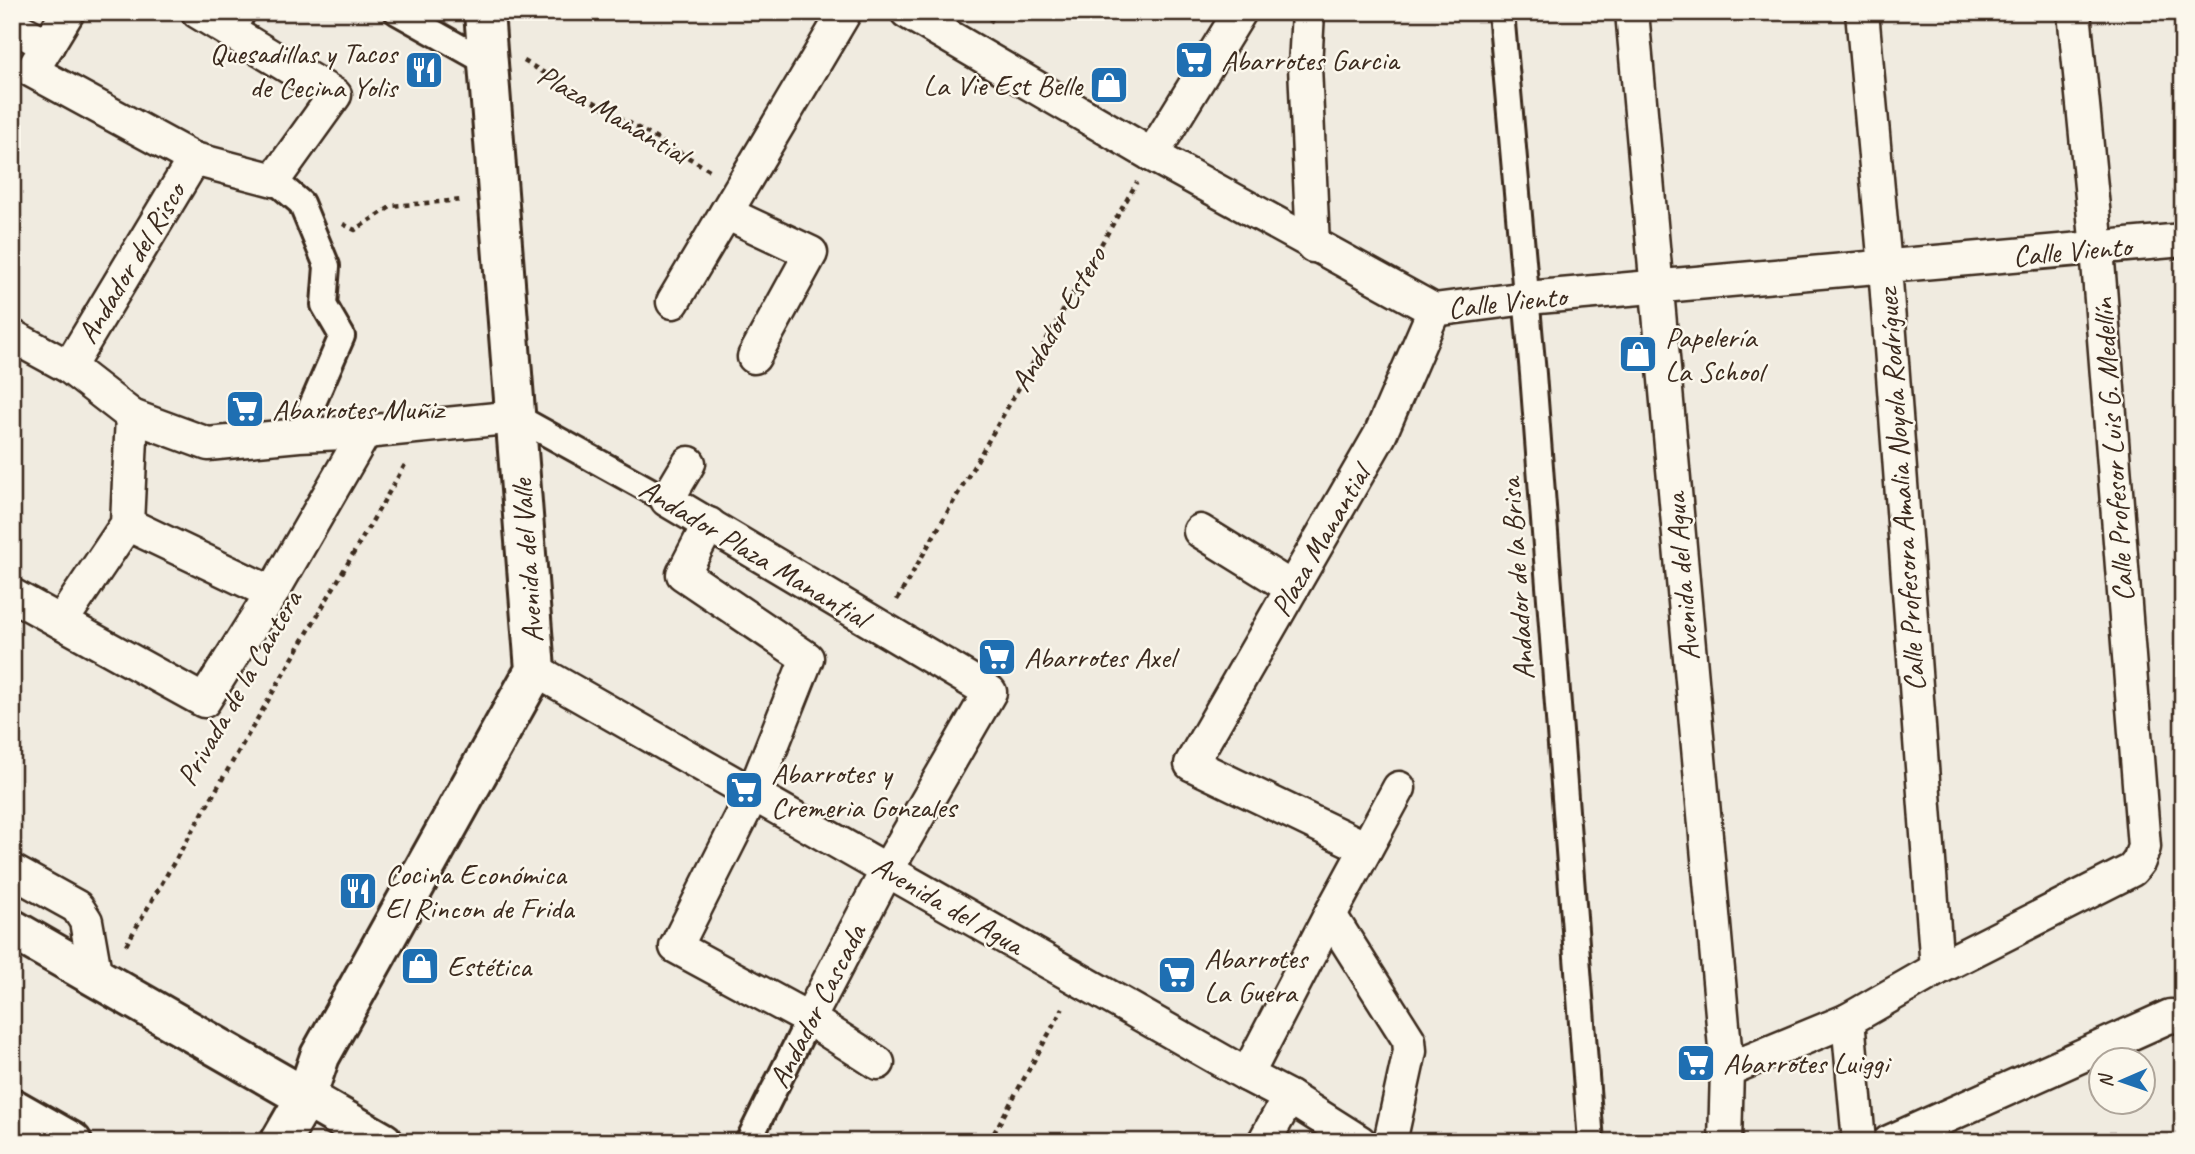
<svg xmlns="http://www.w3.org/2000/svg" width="2195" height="1154" viewBox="0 0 2195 1154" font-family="Caveat,sans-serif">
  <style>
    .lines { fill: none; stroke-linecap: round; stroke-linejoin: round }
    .pedestrian-casing { stroke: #3b2a1e; stroke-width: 30 }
    .minor-casing { stroke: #3b2a1e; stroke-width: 37 }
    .tertiary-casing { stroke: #3b2a1e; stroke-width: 44 }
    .primary-casing { stroke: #3b2a1e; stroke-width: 44 }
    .motorway-casing { stroke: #3b2a1e; stroke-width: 44 }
    .path { stroke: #3b2a1e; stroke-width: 4.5; stroke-dasharray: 5 5; stroke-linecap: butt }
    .pedestrian { stroke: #fbf7ec; stroke-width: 24 }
    .minor { stroke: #fbf7ec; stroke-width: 32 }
    .tertiary { stroke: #fbf7ec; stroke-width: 38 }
    .primary { stroke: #fbf7ec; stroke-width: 38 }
    .motorway { stroke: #fbf7ec; stroke-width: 38 }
    .labels { text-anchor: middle; stroke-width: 5; stroke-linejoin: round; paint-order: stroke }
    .poi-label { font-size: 30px; fill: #3b2a1e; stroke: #fbf7ec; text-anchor: start }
    .street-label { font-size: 30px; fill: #3b2a1e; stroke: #fbf7ec }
  </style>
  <rect width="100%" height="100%" fill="#f0ebe0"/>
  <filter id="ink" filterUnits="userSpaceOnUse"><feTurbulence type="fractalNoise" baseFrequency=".0143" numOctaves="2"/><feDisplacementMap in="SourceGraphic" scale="14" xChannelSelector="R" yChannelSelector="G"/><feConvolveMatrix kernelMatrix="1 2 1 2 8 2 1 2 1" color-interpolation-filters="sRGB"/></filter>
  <g filter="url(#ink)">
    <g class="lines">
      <!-- pedestrian casing -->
      <g class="pedestrian-casing">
        <g id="pedestrian">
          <polyline points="397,12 488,63"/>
          <polyline points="1501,12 1533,374 1591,1142"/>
          <polyline points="232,32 243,12"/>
          <polyline points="274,180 301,203 327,266 324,305 342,336 299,435"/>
          <polyline points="517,417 667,500"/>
          <polyline points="748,1142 809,1019"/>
        </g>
      </g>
      <!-- minor casing -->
      <g class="minor-casing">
        <g id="minor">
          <polyline points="68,12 32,71 194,159"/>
          <polyline points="907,12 1152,155 1434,310 1527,298 2183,240"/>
          <polyline points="1308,12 1305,66 1313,246"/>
          <polyline points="1632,12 1727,1070 1725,1142"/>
          <polyline points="1862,12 1885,267 1937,969"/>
          <polyline points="12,26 48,45"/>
          <polyline points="1152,155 1240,12"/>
          <polyline points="726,213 811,253 754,357"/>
          <polyline points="673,302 845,12"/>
          <polyline points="12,336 69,367 132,416 208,444 299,435 365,432 517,417"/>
          <polyline points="69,367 194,159 274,180 335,95 198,12"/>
          <polyline points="689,463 667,500 990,692 887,870 809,1019"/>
          <polyline points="127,524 272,593"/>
          <polyline points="709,524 683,574 807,658 753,794 676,947 809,1019 878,1063"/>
          <polyline points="1200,531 1292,588"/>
          <polyline points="12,595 204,701 272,593 365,432"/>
          <polyline points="61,622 127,524 132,416"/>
          <polyline points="535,670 1247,1075 1289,1097 1360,1142"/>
          <polyline points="1366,848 1191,764 1380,435 1434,310"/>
          <polyline points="12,871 77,907 86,921 96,978"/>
          <polyline points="1330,915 1409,1040 1410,1051 1390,1142"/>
          <polyline points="1848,1020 1859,1142"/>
          <polyline points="1727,1070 1848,1020 1937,969 2132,870 2139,861 2144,847 2097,249 2074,12"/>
          <polyline points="1247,1075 1330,915 1399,788"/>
          <polyline points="1264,1142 1289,1097"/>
          <polyline points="1889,1142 2170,1016 2183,1017"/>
        </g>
      </g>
      <!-- tertiary casing -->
      <g class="tertiary-casing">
        <polyline id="tertiary" points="280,1142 306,1097 320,1056 535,670 484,12"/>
      </g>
      <!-- primary casing -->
      <g class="primary-casing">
        <polyline id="primary" points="12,929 383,1142"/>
      </g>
      <!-- motorway casing -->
      <g class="motorway-casing">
        <polyline id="motorway" points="12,1108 72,1142"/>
      </g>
      <!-- path -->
      <g class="path">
        <polyline points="990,22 996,12"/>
        <polyline points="524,61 713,172"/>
        <polyline points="343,224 355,230 392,206 462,200"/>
        <polyline points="897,600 1137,182"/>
        <polyline points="126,945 406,463"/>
        <polyline points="989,1142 1063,1008"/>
      </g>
      <!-- pedestrian -->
      <use href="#pedestrian" class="pedestrian"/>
      <!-- minor -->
      <use href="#minor" class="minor"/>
      <!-- tertiary -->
      <use href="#tertiary" class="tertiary"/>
      <!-- primary -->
      <use href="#primary" class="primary"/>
      <!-- motorway -->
      <use href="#motorway" class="motorway"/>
    </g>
  </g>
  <!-- icons -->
  <defs>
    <g id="supermarket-square" transform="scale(2.0125)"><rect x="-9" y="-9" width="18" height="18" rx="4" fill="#1f6fb2" stroke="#fbf7ec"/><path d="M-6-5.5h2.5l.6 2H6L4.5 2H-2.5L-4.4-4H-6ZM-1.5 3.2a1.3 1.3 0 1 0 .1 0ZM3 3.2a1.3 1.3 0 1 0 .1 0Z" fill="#fff"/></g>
    <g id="restaurant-square" transform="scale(2.0125)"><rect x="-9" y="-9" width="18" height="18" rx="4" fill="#1f6fb2" stroke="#fbf7ec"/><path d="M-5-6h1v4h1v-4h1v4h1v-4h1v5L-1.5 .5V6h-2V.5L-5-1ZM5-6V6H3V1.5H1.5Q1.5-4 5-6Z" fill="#fff"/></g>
    <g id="shop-square" transform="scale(2.0125)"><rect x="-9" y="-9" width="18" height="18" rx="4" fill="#1f6fb2" stroke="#fbf7ec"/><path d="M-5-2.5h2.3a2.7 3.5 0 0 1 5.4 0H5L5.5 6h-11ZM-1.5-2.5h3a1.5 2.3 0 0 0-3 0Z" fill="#fff"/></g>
  </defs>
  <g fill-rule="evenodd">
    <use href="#supermarket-square" x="1194" y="60"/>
    <use href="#restaurant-square" x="424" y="70"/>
    <use href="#shop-square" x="1109" y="85"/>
    <use href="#shop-square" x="1638" y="354"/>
    <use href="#supermarket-square" x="245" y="409"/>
    <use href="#supermarket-square" x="997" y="657"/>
    <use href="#supermarket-square" x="744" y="790"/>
    <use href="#restaurant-square" x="358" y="891"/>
    <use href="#shop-square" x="420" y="966"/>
    <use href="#supermarket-square" x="1177" y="975"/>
    <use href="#supermarket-square" x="1696" y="1063"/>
  </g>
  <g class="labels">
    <!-- poi labels -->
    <g class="poi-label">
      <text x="397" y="63" text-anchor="end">Quesadillas y Tacos<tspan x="397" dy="34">de Cecina Yolis</tspan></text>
      <text x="1221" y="70">Abarrotes Garcia</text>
      <text x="1082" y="95" text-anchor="end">La Vie Est Belle</text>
      <text x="1665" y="347">Papelería<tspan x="1665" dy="34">La School</tspan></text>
      <text x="272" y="419">Abarrotes Muñiz</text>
      <text x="1024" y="667">Abarrotes Axel</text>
      <text x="771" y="783">Abarrotes y<tspan x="771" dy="34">Cremeria Gonzales</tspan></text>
      <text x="385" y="884">Cocina Económica<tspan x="385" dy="34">El Rincon de Frida</tspan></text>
      <text x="1204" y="968">Abarrotes<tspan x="1204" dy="34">La Guera</tspan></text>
      <text x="447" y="976">Estética</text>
      <text x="1723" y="1073">Abarrotes Luiggi</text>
    </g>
    <!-- street labels -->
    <g class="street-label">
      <text transform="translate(613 114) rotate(30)" y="10">Plaza Manantial</text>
      <text transform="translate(2072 251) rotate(-5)" y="10">Calle Viento</text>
      <text transform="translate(131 263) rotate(-59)" y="10">Andador del Risco</text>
      <text transform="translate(1507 302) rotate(-6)" y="10">Calle Viento</text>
      <text transform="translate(1058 319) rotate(-60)" y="10">Andador Estero</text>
      <text transform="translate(2113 450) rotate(-94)" y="10">Calle Profesor Luis G. Medellín</text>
      <text transform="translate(1901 490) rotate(-94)" y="10">Calle Profesora Amalia Noyola Rodríguez</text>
      <text transform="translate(1320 541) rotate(-60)" y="10">Plaza Manantial</text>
      <text transform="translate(754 553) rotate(31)" y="10">Andador Plaza Manantial</text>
      <text transform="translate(527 561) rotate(-94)" y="10">Avenida del Valle</text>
      <text transform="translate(1682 577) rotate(-95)" y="10">Avenida del Agua</text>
      <text transform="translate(1517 579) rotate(-94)" y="10">Andador de la Brisa</text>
      <text transform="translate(239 688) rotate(-60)" y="10">Privada de la Cantera</text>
      <text transform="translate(948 905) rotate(30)" y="10">Avenida del Agua</text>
      <text transform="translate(817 1006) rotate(-63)" y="10">Andador Cascada</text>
    </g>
  </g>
  <!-- margin -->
  <rect width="2195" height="1154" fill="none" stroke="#fbf7ec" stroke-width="42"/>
  <rect x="21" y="21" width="2153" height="1112" fill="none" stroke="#3b2a1e" stroke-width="2.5" filter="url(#ink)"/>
  <!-- north arrow -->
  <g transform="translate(2122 1081) rotate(268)"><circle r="33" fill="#fbf7ec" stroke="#aea59a" stroke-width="2"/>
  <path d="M0-5L12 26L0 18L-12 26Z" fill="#1f6fb2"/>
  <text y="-10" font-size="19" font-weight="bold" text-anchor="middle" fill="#3b2a1e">N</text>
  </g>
</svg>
